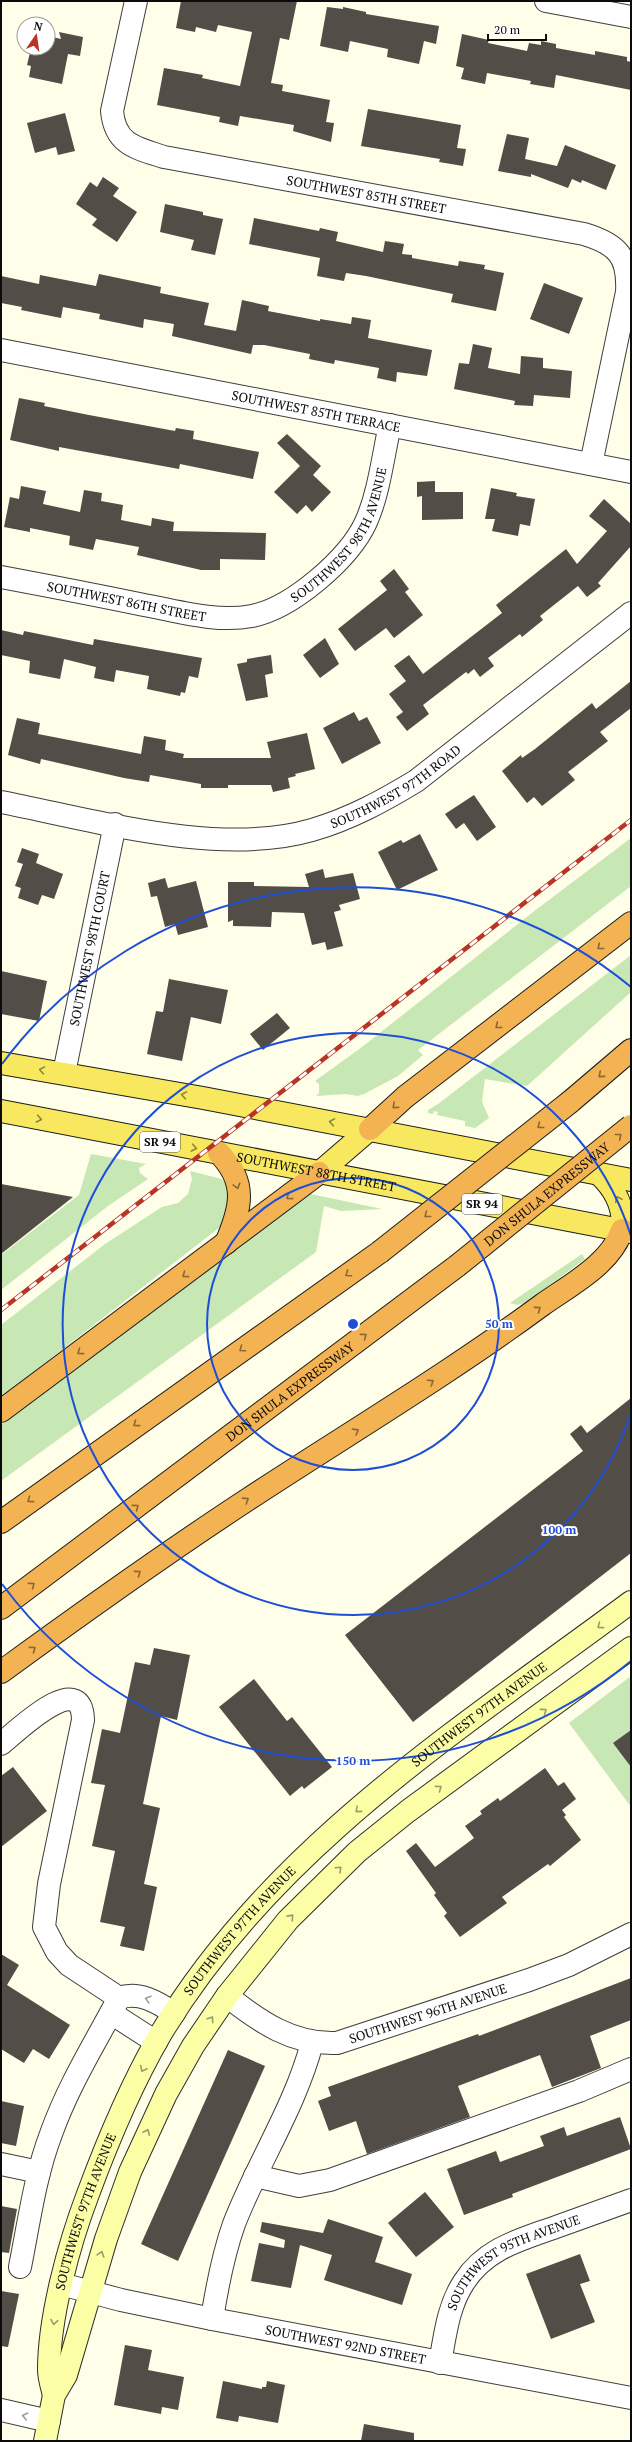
<svg xmlns="http://www.w3.org/2000/svg" width="632" height="2442" viewBox="0 0 632 2442" font-family="'PT Serif',serif">
  <style>
    .green { fill: #c7e7b4 }
    .building { fill: #534d47 }
    .lines { fill: none; stroke-linecap: round; stroke-linejoin: round }
    .street-casing { stroke: #3e3e3e; stroke-width: 24 }
    .secondary-casing { stroke: #2d2d2d; stroke-width: 24 }
    .primary-casing { stroke: #1c1c1c; stroke-width: 24 }
    .highway-casing { stroke: #1c1c1c; stroke-width: 24 }
    .street { stroke: #fff; stroke-width: 22 }
    .secondary { stroke: #fbfea4; stroke-width: 22 }
    .primary { stroke: #f7e860; stroke-width: 22 }
    .highway { stroke: #f3b353; stroke-width: 22 }
    .rail-casing { stroke: #b83425; stroke-width: 4.5 }
    .rail { stroke: #fff; stroke-width: 3; stroke-dasharray: 9; stroke-linecap: butt }
    .highway-bridge-casing { stroke: #1c1c1c; stroke-width: 24; stroke-linecap: butt }
    .highway-bridge { stroke: #f3b353; stroke-width: 22 }
    .oneway { stroke: #8b6733 }
    .oneway2 { stroke: #8d853a }
    .oneway3 { stroke: #9b9d67 }
    .oneway4 { stroke: #9d9d9d }
    .ring { fill: none; stroke: #1d4ed8; stroke-width: 2 }
    .labels { text-anchor: middle; stroke-width: 4; stroke-linejoin: round; paint-order: stroke }
    .shield { fill: #fff; stroke: #545454; stroke-width: 1 }
    .shield-label { font-size: 12px; font-weight: bold; fill: #0b0b0b }
    .street-label { font-size: 13px; fill: #0b0b0b; stroke: #fff }
    .centre { fill: #1d4ed8; stroke: #fff; stroke-width: 2 }
    .ring-label { font-size: 12px; text-anchor: middle; font-weight: bold; fill: #1d4ed8; stroke: #fff; stroke-width: 4; stroke-linejoin: round; paint-order: stroke }
  </style>
  <rect width="100%" height="100%" fill="#fffee8"/>
  <!-- green -->
  <g class="green">
    <polygon points="631,838 631,886 418,1050 423,1055 398,1076 364,1094 358,1096 346,1094 316,1096 319,1093 319,1084 315,1081 362,1047 537,909"/>
    <polygon points="631,955 631,992 527,1086 485,1079 482,1102 489,1118 475,1128 465,1126 465,1121 437,1115 438,1112 434,1111 433,1114 428,1113 428,1110 438,1104"/>
    <polygon points="91,1154 146,1164 139,1168 140,1173 148,1179 108,1206 1,1290 1,1255 79,1195"/>
    <path d="M190 1171 222 1179C235 1192 228 1208 224 1224L1 1397V1325L105 1244 162 1207 178 1203 188 1194 192 1179Z"/>
    <polygon points="306,1193 382,1209 341,1211 324,1206 316,1252 1,1481 1,1425"/>
    <polygon points="582,1254 585,1259 525,1303 517,1305 510,1303"/>
    <polygon points="631,1676 631,1807 569,1723"/>
  </g>
  <!-- building -->
  <g class="building">
    <polygon points="181,1 297,1 289,40 280,38 271,83 283,85 282,91 330,100 326,122 334,123 331,142 293,131 294,125 240,116 238,126 219,122 220,117 157,105 164,68 203,75 202,78 240,86 252,32 218,25 216,32 196,27 195,32 176,28"/>
    <polygon points="327,7 343,9 343,7 366,12 366,14 439,26 436,44 424,41 419,64 387,57 388,49 350,41 348,52 320,46"/>
    <polygon points="59,32 83,37 80,56 68,54 62,84 29,77 31,66 27,65 31,48 48,48 48,36 61,39"/>
    <polygon points="462,34 489,40 488,43 527,51 529,43 541,45 541,41 556,44 556,48 595,55 595,51 627,57 627,61 631,62 631,90 556,75 554,88 530,84 531,81 487,73 485,84 461,79 464,68 456,66"/>
    <polygon points="368,109 461,125 457,148 466,149 463,166 439,162 440,159 361,146"/>
    <polygon points="65,113 75,151 58,155 56,147 35,153 27,123"/>
    <polygon points="507,134 529,138 525,159 557,166 565,145 616,165 606,190 582,180 581,183 572,179 568,188 531,174 531,177 498,171"/>
    <polygon points="103,177 119,188 113,196 137,212 117,242 92,225 97,219 76,204 90,182 97,187"/>
    <polygon points="165,204 203,212 203,215 223,219 215,255 191,250 194,240 160,232"/>
    <polygon points="254,218 319,231 320,228 338,232 336,241 383,252 385,241 404,244 402,254 412,255 412,258 458,266 459,261 485,265 484,269 504,273 496,311 451,302 453,294 366,276 346,273 344,281 317,276 320,258 249,244"/>
    <polygon points="99,274 161,287 160,293 209,303 204,325 236,331 242,300 269,306 268,311 320,321 320,319 351,324 352,317 371,320 368,338 432,350 427,376 397,372 396,382 377,378 379,368 335,360 334,364 309,359 310,354 264,345 253,345 251,354 172,336 174,324 144,319 143,328 99,319 100,314 63,307 61,318 21,310 22,307 1,303 1,276 39,284 40,275 96,286"/>
    <polygon points="544,283 583,298 569,334 530,319"/>
    <polygon points="473,344 492,348 488,368 520,374 521,356 543,358 543,368 572,371 570,398 534,395 533,406 514,405 515,401 454,389 459,363 469,364"/>
    <polygon points="19,398 45,403 44,406 89,415 175,431 176,428 194,431 193,439 259,452 253,479 180,464 179,469 59,447 59,451 10,440"/>
    <polygon points="287,434 321,466 313,475 331,492 312,512 306,505 297,514 274,492 300,466 277,443"/>
    <polygon points="435,481 435,492 463,492 463,519 422,520 422,496 417,497 417,482"/>
    <polygon points="21,486 46,491 43,504 80,512 84,490 102,493 101,501 123,505 121,520 151,526 152,518 174,522 173,531 266,533 265,560 220,559 220,570 201,570 137,555 139,547 96,539 93,550 69,545 70,536 30,528 30,532 4,527 10,497 19,499"/>
    <polygon points="491,488 517,493 516,496 535,499 530,526 520,524 518,536 492,531 495,519 485,519"/>
    <polygon points="604,499 631,524 631,546 598,583 601,586 587,597 578,586 540,616 543,620 522,637 520,634 488,658 494,666 480,677 474,669 468,674 466,672 423,705 429,714 407,731 396,717 403,712 389,694 406,681 394,666 409,655 423,674 502,613 496,605 566,549 577,564 607,531 589,516"/>
    <polygon points="394,569 409,589 405,592 423,615 394,638 386,628 355,651 338,629 387,590 380,581"/>
    <polygon points="1,630 23,635 24,631 93,645 94,639 202,658 198,678 189,676 185,693 181,692 180,696 147,689 149,676 116,670 114,682 94,678 96,667 64,659 60,679 29,673 30,661 1,655"/>
    <polygon points="325,638 339,664 320,678 303,655"/>
    <polygon points="271,655 273,673 265,675 268,697 246,701 237,664 247,662 247,659"/>
    <polygon points="631,681 631,708 600,732 608,741 568,772 575,780 542,806 534,797 527,803 502,771 521,755 522,758 535,749 592,703 596,709"/>
    <polygon points="354,712 359,721 367,717 381,743 342,764 323,728"/>
    <polygon points="17,718 40,723 38,734 141,754 144,736 166,740 165,750 184,754 183,758 271,758 267,742 307,733 315,769 295,774 296,776 288,778 290,788 273,792 271,785 228,785 228,788 201,788 201,784 150,775 149,782 124,778 41,759 40,764 8,755"/>
    <polygon points="474,795 496,827 477,841 464,823 456,829 445,814"/>
    <polygon points="420,834 438,870 397,890 378,852 401,840 403,843"/>
    <polygon points="22,848 39,854 36,863 63,874 54,899 42,895 38,905 18,898 21,888 15,886 23,864 17,862"/>
    <polygon points="323,869 325,878 353,873 360,899 339,905 341,910 334,912 343,946 327,950 325,942 312,945 304,913 272,912 271,927 233,926 233,920 228,922 228,882 254,882 254,886 309,887 305,874"/>
    <polygon points="165,878 168,888 196,881 208,927 178,935 175,924 165,927 157,896 151,897 148,883"/>
    <polygon points="1,971 47,981 39,1021 1,1014"/>
    <polygon points="169,979 228,990 221,1024 191,1017 182,1061 147,1054 156,1011 163,1012"/>
    <polygon points="277,1013 290,1028 263,1050 250,1034"/>
    <polygon points="1,1184 73,1197 1,1254"/>
    <polygon points="631,1398 631,1553 413,1722 345,1635 583,1451 570,1434 581,1425 587,1433"/>
    <polygon points="154,1648 190,1655 177,1720 161,1716 143,1804 160,1808 144,1884 157,1887 144,1951 120,1946 125,1927 100,1922 115,1851 92,1846 105,1785 91,1783 102,1729 120,1733 135,1662 150,1665"/>
    <polygon points="254,1679 287,1721 292,1717 332,1767 304,1789 302,1786 290,1796 219,1707"/>
    <polygon points="631,1730 631,1767 613,1743"/>
    <polygon points="13,1767 47,1811 1,1847 1,1776"/>
    <polygon points="545,1768 558,1786 564,1782 576,1799 562,1810 566,1815 564,1817 581,1840 550,1866 548,1864 502,1897 507,1903 460,1937 444,1916 447,1913 434,1895 436,1893 406,1851 416,1843 435,1867 474,1838 465,1826 482,1814 480,1811 498,1798 500,1801"/>
    <polygon points="1,1954 19,1965 7,1985 70,2025 49,2059 33,2049 24,2063 1,2049"/>
    <polygon points="631,1978 631,2020 590,2036 601,2068 552,2087 540,2055 458,2086 470,2117 367,2154 356,2121 329,2131 318,2101 331,2096 328,2087 478,2034 479,2036"/>
    <polygon points="228,2050 265,2066 178,2261 141,2244"/>
    <polygon points="1,2101 24,2106 16,2146 1,2143"/>
    <polygon points="620,2117 631,2149 512,2194 513,2197 464,2215 447,2169 496,2151 500,2162 544,2146 540,2136 564,2127 567,2136"/>
    <polygon points="425,2192 454,2227 416,2257 388,2223"/>
    <polygon points="1,2206 17,2209 9,2253 1,2252"/>
    <polygon points="328,2219 383,2237 375,2262 412,2274 402,2305 324,2280 332,2255 300,2245 291,2288 251,2281 259,2243 284,2248 285,2240 260,2232 262,2222 323,2233"/>
    <polygon points="580,2254 590,2281 580,2284 595,2322 551,2339 526,2274"/>
    <polygon points="1,2291 19,2294 8,2347 1,2346"/>
    <polygon points="125,2345 152,2350 148,2370 184,2377 178,2410 162,2407 161,2414 114,2405"/>
    <polygon points="223,2381 262,2389 262,2387 266,2387 267,2381 285,2385 278,2423 239,2416 238,2422 216,2418"/>
    <polygon points="364,2424 414,2433 414,2441 361,2441"/>
  </g>
  <g class="lines">
    <!-- street casing -->
    <g class="street-casing">
      <g id="street">
        <path id="s1" d="M136 1 112 111C115 144 135 148 164 157L584 234C617 244 629 256 627 292L591 464"/>
        <polyline points="546,1 631,17"/>
        <path id="s2" d="M1 350 631 472"/>
        <path id="s3" d="M1 577C49 586 96 595 144 605 178 611 216 623 252 616 292 608 349 559 366 522 379 493 383 456 390 425"/>
        <path id="s4" d="M1 802C94 820 219 857 312 830 350 819 383 801 416 781L631 613"/>
        <path id="s5" d="M64 1073 115 824"/>
        <path d="M1 1744C16 1732 82 1667 83 1720L49 1884 44 1927 57 1952 69 1965 119 1998"/>
        <path id="s6" d="M227 1996C260 2022 293 2045 337 2043L529 1980 569 1965 631 1934"/>
        <polyline points="111,2013 156,2042"/>
        <polyline points="1,2164 39,2172"/>
        <polyline points="255,2176 299,2186 330,2180 579,2091 631,2069"/>
        <path d="M20 2267C29 2222 35 2176 51 2134 68 2086 95 2043 119 1998 139 1991 157 2002 174 2013"/>
        <path id="s7" d="M61 2284 121 2300 212 2319 631 2398"/>
        <path d="M212 2319C217 2287 223 2255 234 2224 258 2162 295 2107 312 2043"/>
        <path id="s8" d="M440 2363C445 2336 448 2306 464 2282 486 2248 520 2240 556 2227 581 2218 606 2209 631 2200"/>
        <polyline points="1,2410 49,2421"/>
      </g>
    </g>
    <!-- secondary casing -->
    <g class="secondary-casing">
      <g id="secondary">
        <path id="s9" d="M54 2395C52 2387 49 2378 49 2370 49 2317 69 2244 88 2194 108 2140 131 2085 160 2035 271 1848 460 1729 631 1602"/>
        <polyline points="45,2441 54,2395 66,2375 106,2239 130,2172 166,2094 193,2046 227,1996 288,1920 357,1852 408,1811 631,1648"/>
      </g>
    </g>
    <!-- primary casing -->
    <g class="primary-casing">
      <g id="primary">
        <polyline points="1,1063 203,1098 631,1180"/>
        <path id="s10" d="M1 1111 631 1232"/>
        <polyline points="319,1173 370,1129"/>
        <path d="M599 1174C615 1189 625 1208 622 1230"/>
      </g>
    </g>
    <!-- highway casing -->
    <g class="highway-casing">
      <g id="highway">
        <polyline points="570,1102 631,1050"/>
        <polyline points="370,1129 405,1097 631,923"/>
        <path d="M219 1153C248 1183 241 1208 226 1243"/>
        <polyline points="1,1411 319,1173"/>
        <polyline points="1,1522 380,1252"/>
        <path id="s11" d="M1 1608 457 1266"/>
        <path d="M1 1672C82 1613 163 1555 247 1500 346 1435 447 1375 542 1305 570 1285 611 1264 622 1230"/>
      </g>
    </g>
    <!-- street -->
    <use href="#street" class="street"/>
    <!-- secondary -->
    <use href="#secondary" class="secondary"/>
    <!-- primary -->
    <use href="#primary" class="primary"/>
    <!-- highway -->
    <use href="#highway" class="highway"/>
    <!-- rail casing -->
    <g class="rail-casing">
      <polyline id="rail" points="1,1310 631,820"/>
    </g>
    <!-- rail -->
    <use href="#rail" class="rail"/>
    <!-- highway-bridge casing -->
    <g class="highway-bridge-casing">
      <g id="highway-bridge">
        <polyline points="380,1252 570,1102"/>
        <path id="s12" d="M457 1266 631 1126"/>
      </g>
    </g>
    <!-- highway-bridge -->
    <use href="#highway-bridge" class="highway-bridge"/>
  </g>
  <!-- one-way arrows -->
  <defs><path id="oneway-chevron" d="M-2-3.5L2.5 0L-2 3.5" fill="none" stroke-width="1.6" stroke-linecap="round" stroke-linejoin="round"/></defs>
  <g class="oneway">
    <use href="#oneway-chevron" transform="translate(600 947) rotate(142)"/>
    <use href="#oneway-chevron" transform="translate(498 1026) rotate(142)"/>
    <use href="#oneway-chevron" transform="translate(601 1075) rotate(139)"/>
    <use href="#oneway-chevron" transform="translate(395 1106) rotate(139)"/>
    <use href="#oneway-chevron" transform="translate(540 1126) rotate(142)"/>
    <use href="#oneway-chevron" transform="translate(619 1136) rotate(-39)"/>
    <use href="#oneway-chevron" transform="translate(237 1186) rotate(75)"/>
    <use href="#oneway-chevron" transform="translate(289 1197) rotate(143)"/>
    <use href="#oneway-chevron" transform="translate(427 1215) rotate(142)"/>
    <use href="#oneway-chevron" transform="translate(348 1274) rotate(145)"/>
    <use href="#oneway-chevron" transform="translate(185 1275) rotate(144)"/>
    <use href="#oneway-chevron" transform="translate(538 1309) rotate(-36)"/>
    <use href="#oneway-chevron" transform="translate(364 1336) rotate(-37)"/>
    <use href="#oneway-chevron" transform="translate(242 1349) rotate(145)"/>
    <use href="#oneway-chevron" transform="translate(80 1352) rotate(144)"/>
    <use href="#oneway-chevron" transform="translate(431 1382) rotate(-34)"/>
    <use href="#oneway-chevron" transform="translate(136 1424) rotate(144)"/>
    <use href="#oneway-chevron" transform="translate(356 1431) rotate(-32)"/>
    <use href="#oneway-chevron" transform="translate(30 1500) rotate(144)"/>
    <use href="#oneway-chevron" transform="translate(246 1500) rotate(-33)"/>
    <use href="#oneway-chevron" transform="translate(136 1507) rotate(-37)"/>
    <use href="#oneway-chevron" transform="translate(138 1573) rotate(-36)"/>
    <use href="#oneway-chevron" transform="translate(32 1585) rotate(-37)"/>
    <use href="#oneway-chevron" transform="translate(33 1649) rotate(-36)"/>
  </g>
  <g class="oneway2">
    <use href="#oneway-chevron" transform="translate(42 1070) rotate(-170)"/>
    <use href="#oneway-chevron" transform="translate(184 1095) rotate(-170)"/>
    <use href="#oneway-chevron" transform="translate(39 1119) rotate(11)"/>
    <use href="#oneway-chevron" transform="translate(332 1122) rotate(-170)"/>
    <use href="#oneway-chevron" transform="translate(194 1148) rotate(11)"/>
    <use href="#oneway-chevron" transform="translate(618 1199) rotate(-116)"/>
  </g>
  <g class="oneway3">
    <use href="#oneway-chevron" transform="translate(600 1626) rotate(143)"/>
    <use href="#oneway-chevron" transform="translate(544 1711) rotate(-36)"/>
    <use href="#oneway-chevron" transform="translate(439 1788) rotate(-36)"/>
    <use href="#oneway-chevron" transform="translate(358 1810) rotate(139)"/>
    <use href="#oneway-chevron" transform="translate(339 1869) rotate(-43)"/>
    <use href="#oneway-chevron" transform="translate(291 1917) rotate(-48)"/>
    <use href="#oneway-chevron" transform="translate(211 2019) rotate(-56)"/>
    <use href="#oneway-chevron" transform="translate(143 2069) rotate(117)"/>
    <use href="#oneway-chevron" transform="translate(147 2132) rotate(-65)"/>
    <use href="#oneway-chevron" transform="translate(101 2254) rotate(-73)"/>
    <use href="#oneway-chevron" transform="translate(54 2322) rotate(99)"/>
  </g>
  <g class="oneway4">
    <use href="#oneway-chevron" transform="translate(148 1999) rotate(-162)"/>
    <use href="#oneway-chevron" transform="translate(25 2416) rotate(-167)"/>
  </g>
  <!-- distance rings -->
  <g class="ring">
    <circle cx="353" cy="1324" r="146"/>
    <path d="M631 1412A291 291 0 1 1 631 1236"/>
    <path d="M631 1661A437 437 0 0 1 2 1584M2 1064A437 437 0 0 1 631 987"/>
  </g>
  <g class="labels">
    <!-- shield labels -->
    <g class="shield">
      <rect x="140" y="1132" width="40" height="20" rx="3"/>
      <rect x="462" y="1194" width="40" height="20" rx="3"/>
    </g>
    <g class="shield-label">
      <text x="160" y="1146">SR 94</text>
      <text x="482" y="1208">SR 94</text>
    </g>
    <!-- street labels -->
    <g class="street-label">
      <text dy="5" stroke="none"><textPath href="#s1" startOffset="394">SOUTHWEST 85TH STREET</textPath></text>
      <text dy="5" stroke="none"><textPath href="#s2" startOffset="321">SOUTHWEST 85TH TERRACE</textPath></text>
      <text dy="5" stroke="none"><textPath href="#s3" startOffset="381">SOUTHWEST 98TH AVENUE</textPath></text>
      <text dy="5" stroke="none"><textPath href="#s3" startOffset="128">SOUTHWEST 86TH STREET</textPath></text>
      <text dy="5" stroke="none"><textPath href="#s4" startOffset="410">SOUTHWEST 97TH ROAD</textPath></text>
      <text dy="5" stroke="none"><textPath href="#s5" startOffset="127">SOUTHWEST 98TH COURT</textPath></text>
      <text dy="5" stroke="none"><textPath href="#s10" startOffset="321">SOUTHWEST 88TH STREET</textPath></text>
      <text dy="5" stroke="none"><textPath href="#s12" startOffset="115">DON SHULA EXPRESSWAY</textPath></text>
      <text dy="5" stroke="none"><textPath href="#s11" startOffset="361">DON SHULA EXPRESSWAY</textPath></text>
      <text dy="5" stroke="none"><textPath href="#s9" startOffset="837">SOUTHWEST 97TH AVENUE</textPath></text>
      <text dy="5" stroke="none"><textPath href="#s9" startOffset="513">SOUTHWEST 97TH AVENUE</textPath></text>
      <text dy="5" stroke="none"><textPath href="#s6" startOffset="218">SOUTHWEST 96TH AVENUE</textPath></text>
      <text dy="5" stroke="none"><textPath href="#s9" startOffset="189">SOUTHWEST 97TH AVENUE</textPath></text>
      <text dy="5" stroke="none"><textPath href="#s8" startOffset="137">SOUTHWEST 95TH AVENUE</textPath></text>
      <text dy="5" stroke="none"><textPath href="#s7" startOffset="291">SOUTHWEST 92ND STREET</textPath></text>
    </g>
  </g>
  <circle cx="353" cy="1324" r="6" class="centre"/>
  <g class="ring-label">
    <text x="499" y="1328">50 m</text>
    <text x="559" y="1534">100 m</text>
    <text x="353" y="1765">150 m</text>
  </g>
  <!-- border -->
  <rect width="632" height="2442" fill="none" stroke="#0b0b0b" stroke-width="4"/>
  <!-- north arrow -->
  <g transform="translate(36 36) rotate(13)"><circle r="19" fill="#ffffff" stroke="#9d9d9d"/>
  <path d="M0-3L7 15L0 10L-7 15Z" fill="#b83425"/>
  <text y="-6" font-size="11" font-weight="bold" text-anchor="middle" fill="#0b0b0b">N</text>
  </g>
  <!-- scale -->
  <path d="M488 34v6h58v-6" fill="none" stroke="#0b0b0b" stroke-width="2"/>
  <text x="494" y="34" font-size="12" fill="#0b0b0b" stroke="#ffffff" stroke-width="3" paint-order="stroke">20 m</text>
</svg>
